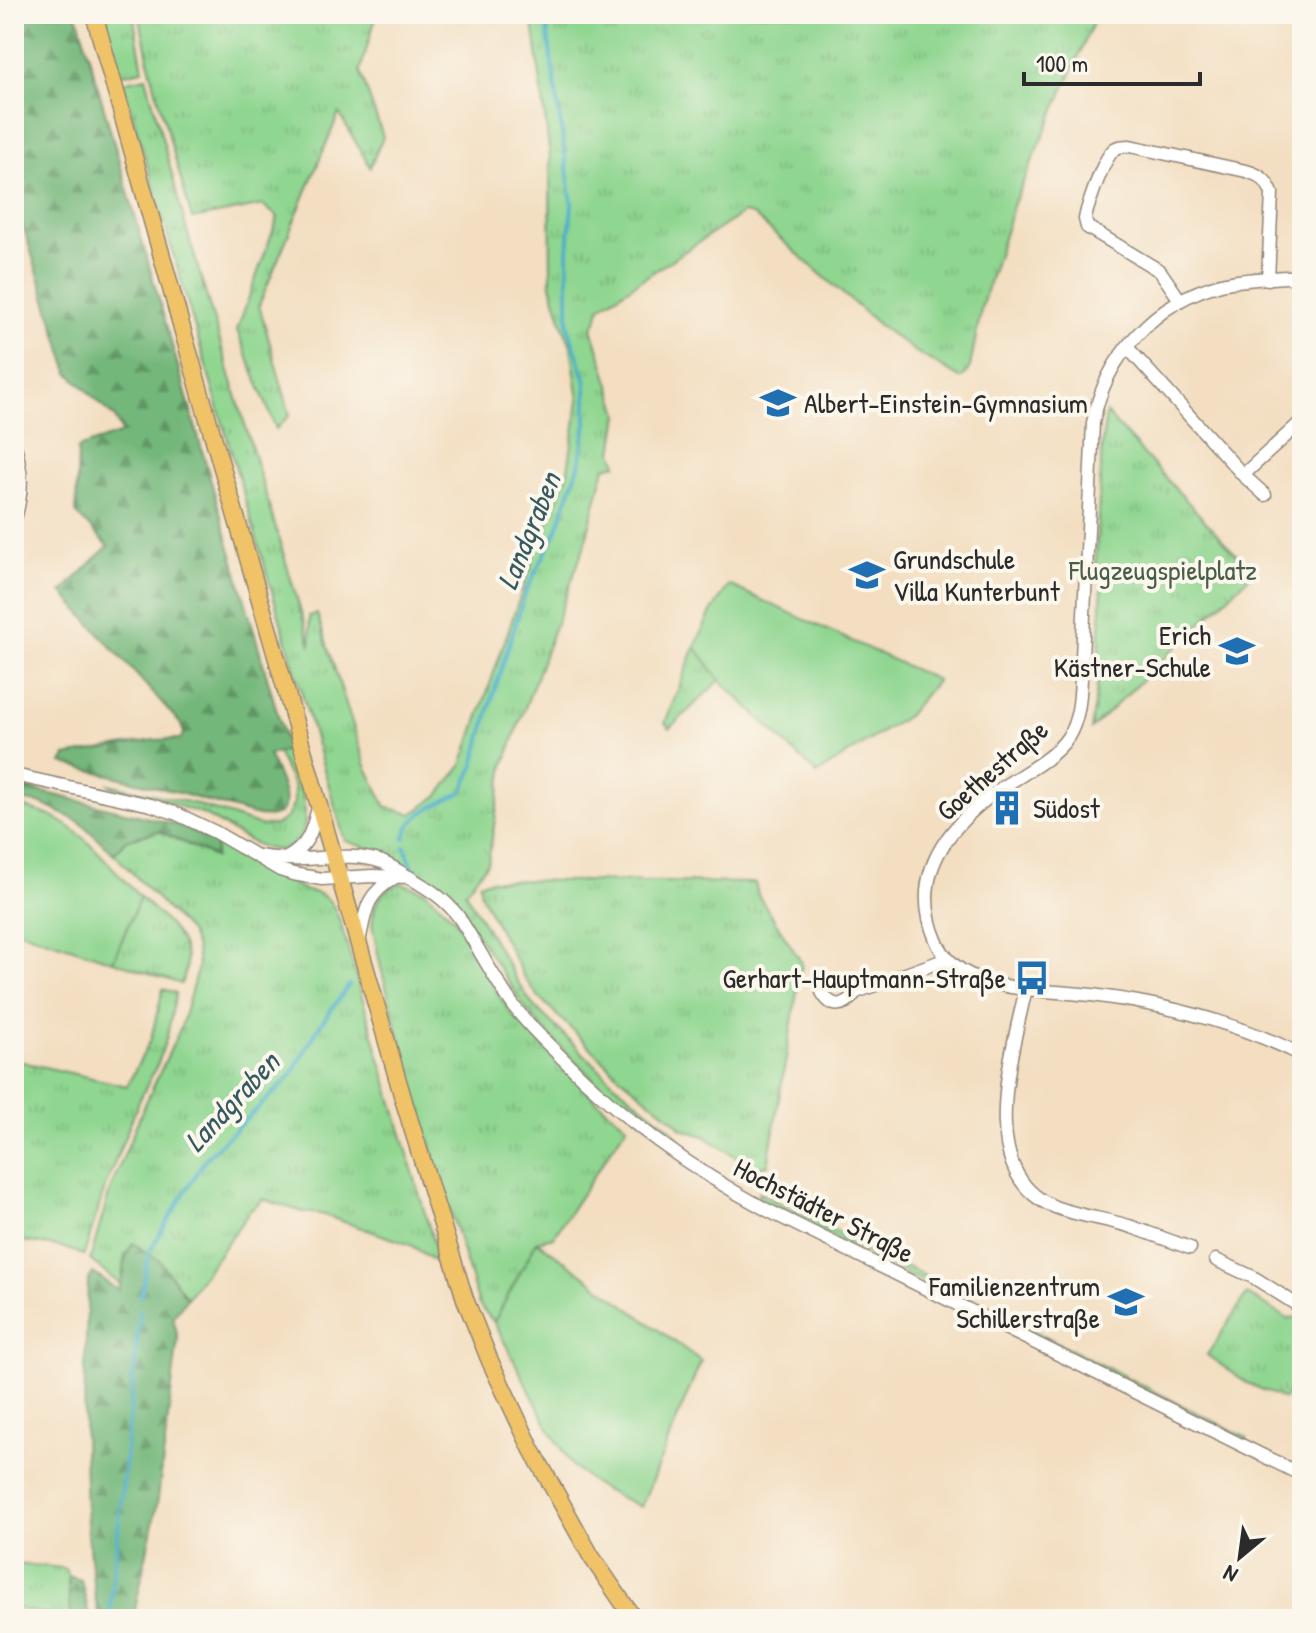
<svg xmlns="http://www.w3.org/2000/svg" width="1316" height="1633" viewBox="0 0 1316 1633" font-family="'Patrick Hand',sans-serif">
  <style>
    .grass { fill: url(#grass-tufts); stroke: #5d805e; stroke-width: 2 }
    .forest { fill: url(#forest-firs); stroke: #4f7152; stroke-width: 2 }
    .garden { fill: #8fd690; stroke: #5d805e; stroke-width: 2 }
    .lines { fill: none; stroke-linecap: round; stroke-linejoin: round }
    .stream { stroke: #49afc8; stroke-width: 4 }
    .minor-casing { stroke: #8f8476; stroke-width: 15 }
    .major-casing { stroke: #8f8476; stroke-width: 19 }
    .minor { stroke: #fff; stroke-width: 12 }
    .major { stroke: #f0c369; stroke-width: 16 }
    .labels { text-anchor: middle; stroke-width: 8; stroke-linejoin: round; paint-order: stroke }
    .poi-label { font-size: 28px; fill: #2b2b2b; stroke: #fbf7ec; text-anchor: start }
    .park-label { font-size: 28px; fill: #495e49; stroke: #fbf7ec }
    .street-label { font-size: 28px; fill: #2b2b2b; stroke: #fbf7ec }
    .water-label { font-size: 30px; font-style: italic; fill: #365962; stroke: #fbf7ec }
  </style>
  <defs>
    <pattern id="grass-tufts" width="24" height="20" patternUnits="userSpaceOnUse" patternTransform="scale(2)"><rect width="24" height="20" fill="#8fd690"/><path d="M3 7l-1-3M5 7V3M7 7l1-3M15 17l-1-3M17 17v-4M19 17l1-3" fill="none" stroke="#7cb87c"/></pattern>
    <pattern id="forest-firs" width="22" height="20" patternUnits="userSpaceOnUse" patternTransform="scale(2)"><rect width="22" height="20" fill="#73b77a"/><path d="M5 1l3.5 6h-7zM16 11l3.5 6h-7z" fill="#5f9564"/></pattern>
  </defs>
  <rect width="100%" height="100%" fill="#fbf7ec"/>
  <filter id="ink" filterUnits="userSpaceOnUse"><feTurbulence type="fractalNoise" baseFrequency=".0125" numOctaves="2"/><feDisplacementMap in="SourceGraphic" scale="16" xChannelSelector="R" yChannelSelector="G"/><feConvolveMatrix kernelMatrix="1 2 1 2 8 2 1 2 1" color-interpolation-filters="sRGB"/></filter>
  <filter id="wash" filterUnits="userSpaceOnUse"><feTurbulence type="fractalNoise" baseFrequency=".006" numOctaves="4" result="noise"/><feDisplacementMap in="SourceGraphic" scale="32" xChannelSelector="R" yChannelSelector="G"/><feGaussianBlur stdDeviation="1.8" result="paint"/><feColorMatrix in="noise" values="0 0 0 0 0 0 0 0 0 0 0 0 0 0 0 0 0 1.4 0 .05"/><feComposite in="paint" operator="in"/></filter>
  <g filter="url(#wash)">
    <rect width="100%" height="100%" fill="#f3dec1"/>
    <!-- grass -->
    <g class="grass">
      <polygon points="103,14 133,14 143,70 119,75"/>
      <polygon points="139,14 377,14 360,71 383,137 370,167 339,113 259,305 290,415 276,429 237,330 278,217 263,205 192,219 151,72"/>
      <polygon points="532,14 1097,14 1014,203 982,305 970,367 966,374 960,378 916,352 880,326 753,215 743,213 600,307 598,317 592,328 619,414 613,452 617,464 605,467 584,547 504,765 488,862 465,892 519,984 532,1004 612,1081 672,1130 678,1139 677,1148 605,1091 543,1029 526,1009 448,890 375,850 345,841 123,82 146,77 187,231 311,646 309,616 317,614 366,766 386,807 412,814 439,795 462,765 534,556 567,476 579,400 571,346 563,326 551,285 550,156"/>
      <polygon points="1106,413 1253,573 1091,729 1098,680 1102,584 1095,573 1102,443"/>
      <polygon points="695,647 720,680 670,728 665,723"/>
      <path d="M288 750C295 777 322 829 289 847 282 851 273 850 266 848 244 841 226 826 206 816 175 802 143 797 112 787L109 784 196 804 261 826 276 825 287 817 294 803V787L277 753Z"/>
      <path d="M159 831 214 857 216 844 306 891C328 894 332 901 340 921L440 1265 411 1245 321 1214 302 1212 263 1199 250 1211 187 1298 160 1261 125 1254 121 1285 90 1260 110 1190 142 1111 181 1027 198 967 196 948 190 933 114 854 125 840Z"/>
      <polygon points="491,880 755,883 758,895 802,963 768,1165 755,1169 704,1136 682,1129 676,1122 616,1073 539,997 525,979 481,895 479,883"/>
      <polygon points="401,883 425,891 454,918 491,979 499,996 514,1017 597,1101 627,1126 553,1237 537,1241 494,1322 479,1305 408,1070 381,968 372,925 374,908 380,897 390,887"/>
      <path d="M140 897C158 915 188 936 186 965 186 971 183 978 181 984L113 961Z"/>
      <polygon points="163,989 176,993 167,1036 158,1063 139,1101 105,1187 84,1255 62,1247 14,1240 14,1060 127,1086 151,1039"/>
      <polygon points="758,1192 1247,1438 1245,1443 759,1200"/>
      <polygon points="1247,1294 1288,1319 1296,1317 1302,1321 1302,1377 1284,1399 1247,1383 1207,1355"/>
      <path d="M14 1564C29 1566 52 1565 65 1569L68 1576 70 1619 14 1608Z"/>
    </g>
    <!-- forest -->
    <g class="forest">
      <path d="M14 14H77L288 750 268 755C279 777 305 826 254 815L173 791 62 763 66 756 154 740 180 739 184 733 180 723 62 592 108 546 76 513 78 448 122 433 115 418 69 373 14 197Z"/>
      <polygon points="14,785 182,826 216,844 215,857 159,831 126,840 114,854 80,822 42,804 14,799"/>
      <path d="M133 1243 160 1261 187 1298 173 1317 178 1338 158 1499 135 1610V1619H99C78 1508 84 1393 88 1281L93 1273 118 1290C126 1273 121 1260 133 1243Z"/>
      <polygon points="68,1576 81,1580 90,1619 70,1619"/>
    </g>
    <!-- garden -->
    <g class="garden">
      <polygon points="729,585 937,680 907,716 817,774 720,680 695,647 710,614"/>
      <path d="M14 805C31 809 47 813 62 822 92 840 115 872 140 897L113 961 14 929Z"/>
      <polygon points="537,1241 701,1361 641,1507 600,1488 572,1466 549,1428 494,1322"/>
    </g>
    <g class="lines">
      <!-- stream -->
      <g class="stream">
        <polyline points="405,838 408,827 421,813 462,792 473,769 493,695 526,591 556,532 580,463 586,423 586,382 568,326 568,250 572,204 545,14"/>
        <polyline points="405,847 414,871"/>
        <polyline points="141,1297 149,1252 205,1159 290,1077 320,1025 349,985"/>
        <polyline points="109,1619 140,1311"/>
      </g>
    </g>
  </g>
  <g filter="url(#ink)">
    <g class="lines">
      <!-- minor casing -->
      <g class="minor-casing">
        <g id="minor">
          <path d="M1302 276C1275 278 1247 278 1221 284 1156 301 1105 356 1093 423L1081 679C1080 699 1079 719 1068 737 1054 758 1027 771 1006 785 952 821 907 872 936 940 945 962 963 974 985 981 1021 992 1062 991 1099 996 1169 1005 1239 1024 1302 1055"/>
          <path d="M1180 300 1160 271 1087 227 1085 219 1087 210C1092 196 1104 155 1116 148 1120 146 1125 146 1130 146L1246 171C1260 175 1266 179 1272 193L1268 279"/>
          <polyline points="1127,347 1243,475 1265,495"/>
          <path d="M14 442C23 473 23 491 14 523"/>
          <polyline points="1243,475 1302,421"/>
          <polyline points="14,775 151,805 175,813 215,832 280,870 293,874 322,879 372,876 409,877"/>
          <path d="M258 856C272 858 287 860 301 859 328 858 356 853 382 862 392 866 400 872 409 877 429 889 444 898 458 916 478 946 494 980 516 1009 530 1027 546 1042 562 1058 622 1119 691 1169 767 1210L1302 1475"/>
          <path d="M287 858C309 845 312 831 318 808"/>
          <path d="M359 942C366 910 365 896 394 878"/>
          <path d="M1026 988C1013 1050 973 1175 1055 1207 1079 1216 1107 1219 1132 1227 1151 1234 1171 1241 1190 1248"/>
          <path d="M856 992C844 981 832 973 822 992 832 1010 845 1007 856 992L947 959"/>
          <polyline points="1216,1260 1253,1277 1302,1308"/>
        </g>
      </g>
      <!-- major casing -->
      <g class="major-casing">
        <polyline id="major" points="94,14 187,346 405,1105 465,1299 490,1361 532,1450 591,1556 634,1619"/>
      </g>
      <!-- minor -->
      <use href="#minor" class="minor"/>
      <!-- major -->
      <use href="#major" class="major"/>
    </g>
  </g>
  <!-- icons -->
  <defs>
    <g id="school-bare" transform="scale(2.76)"><path d="M0-5L7-2L0 1L-7-2ZM-4 1L0 2.5L4 1V4Q0 6-4 4Z" fill="#1f6fb2" stroke="#fbf7ec" stroke-width="2.5" paint-order="stroke"/></g>
    <g id="building-bare" transform="scale(2.76)"><path d="M-4-6H4V6H1V3H-1V6H-4ZM-2.5-4.3h1.7v1.8h-1.7ZM.8-4.3h1.7v1.8H.8ZM-2.5-1h1.7V.8h-1.7ZM.8-1h1.7V.8H.8Z" fill="#1f6fb2" stroke="#fbf7ec" stroke-width="2.5" paint-order="stroke"/></g>
    <g id="bus-bare" transform="scale(2.76)"><path d="M-5-6H5V4H4V6H2V4H-2V6H-4V4H-5ZM-3.5-4V0h7V-4ZM-3.5 1.2v1.5H-2V1.2ZM2 1.2v1.5H3.5V1.2Z" fill="#1f6fb2" stroke="#fbf7ec" stroke-width="2.5" paint-order="stroke"/></g>
  </defs>
  <g fill-rule="evenodd">
    <use href="#school-bare" x="778" y="403"/>
    <use href="#school-bare" x="867" y="575"/>
    <use href="#school-bare" x="1237" y="651"/>
    <use href="#building-bare" x="1007" y="808"/>
    <use href="#bus-bare" x="1032" y="978"/>
    <use href="#school-bare" x="1126" y="1302"/>
  </g>
  <g class="labels">
    <!-- poi labels -->
    <g class="poi-label">
      <text x="804" y="413">Albert-Einstein-Gymnasium</text>
      <text x="893" y="569">Grundschule<tspan x="893" dy="32">Villa Kunterbunt</tspan></text>
      <text x="1211" y="645" text-anchor="end">Erich<tspan x="1211" dy="32">Kästner-Schule</tspan></text>
      <text x="1033" y="818">Südost</text>
      <text x="1006" y="988" text-anchor="end">Gerhart-Hauptmann-Straße</text>
      <text x="1100" y="1296" text-anchor="end">Familienzentrum<tspan x="1100" dy="32">Schillerstraße</tspan></text>
    </g>
    <!-- park labels -->
    <g class="park-label">
      <text x="1163" y="580">Flugzeugspielplatz</text>
    </g>
    <!-- street labels -->
    <g class="street-label">
      <text transform="translate(992 770) rotate(-41)" y="10">Goethestraße</text>
      <text transform="translate(824 1210) rotate(27)" y="10">Hochstädter Straße</text>
    </g>
    <!-- water labels -->
    <g class="water-label">
      <text transform="translate(529 531) rotate(-68)" y="10">Landgraben</text>
      <text transform="translate(232 1102) rotate(-47)" y="10">Landgraben</text>
    </g>
  </g>
  <!-- margin -->
  <rect width="1316" height="1633" fill="none" stroke="#fbf7ec" stroke-width="48"/>
  <!-- north arrow -->
  <g transform="translate(1240 1557) rotate(209)" stroke="#fbf7ec" stroke-width="6" paint-order="stroke">
  <path d="M0-6L14 30L0 20L-14 30Z" fill="#2b2b2b"/>
  <text y="-12" font-size="22" font-weight="bold" text-anchor="middle" fill="#2b2b2b">N</text>
  </g>
  <!-- scale -->
  <path d="M1024 72v12h176v-12" fill="none" stroke="#2b2b2b" stroke-width="4"/>
  <text x="1036" y="72" font-size="24" fill="#2b2b2b" stroke="#fbf7ec" stroke-width="6" paint-order="stroke">100 m</text>
</svg>
